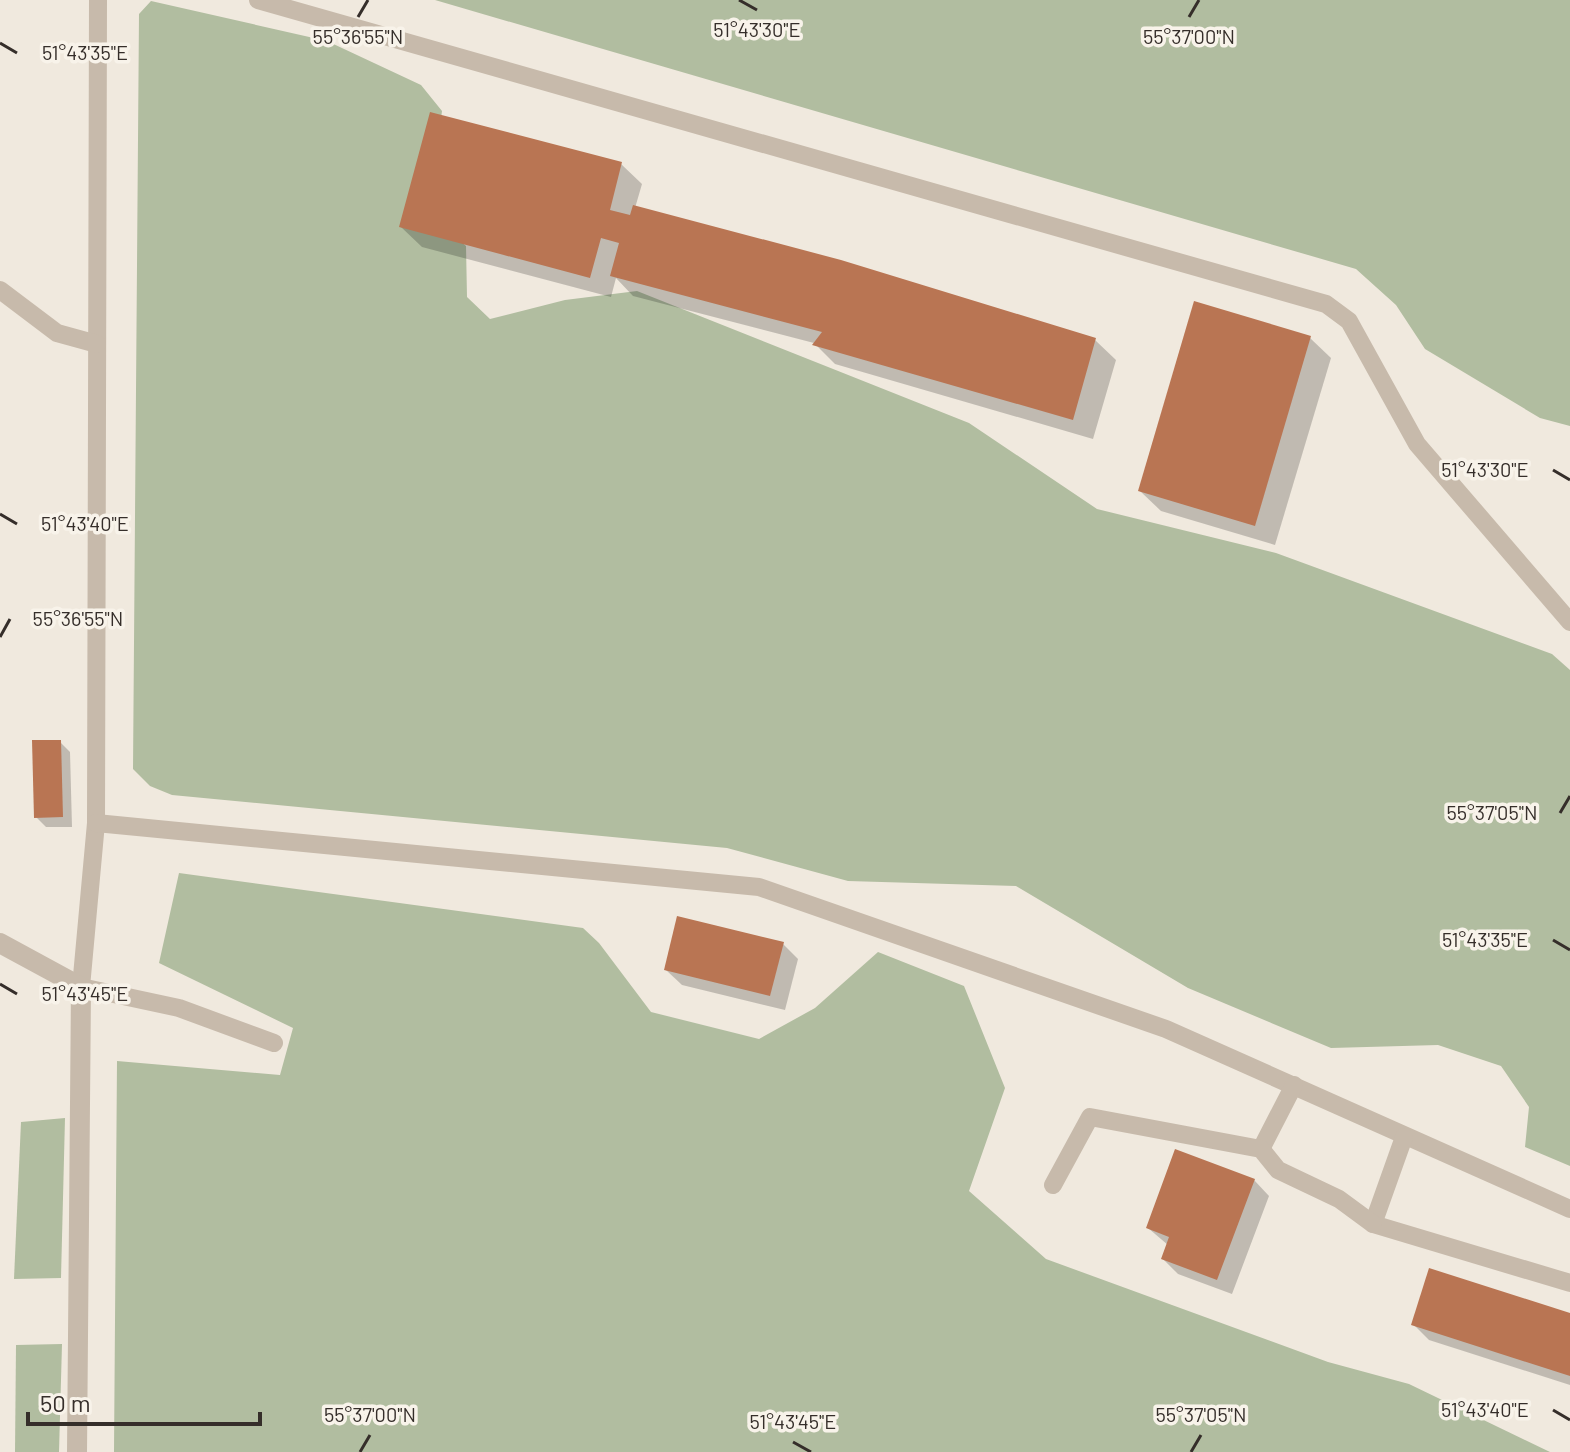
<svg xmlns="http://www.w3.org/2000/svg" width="1570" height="1452" viewBox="0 0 1570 1452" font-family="Barlow,sans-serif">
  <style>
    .green { fill: #b1bda0 }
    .shadow { fill: #0003 }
    .building { fill: #b97553 }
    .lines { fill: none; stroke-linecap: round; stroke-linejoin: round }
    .service { stroke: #c7baab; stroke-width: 18 }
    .minor { stroke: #c7baab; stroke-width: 20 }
    .ticks { fill: none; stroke: #352e2a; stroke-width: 3 }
    .ticks-label { font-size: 20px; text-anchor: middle; fill: #352e2a; stroke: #f8f3ea; stroke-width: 7; stroke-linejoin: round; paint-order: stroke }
  </style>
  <rect width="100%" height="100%" fill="#f0e9de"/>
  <!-- green -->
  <g class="green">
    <polygon points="435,0 1570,0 1570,426 1540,418 1425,349 1396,305 1356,269"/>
    <polygon points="151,1 327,41 421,85 442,111 428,213 466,246 467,297 490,319 565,300 637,291 969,423 1097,509 1276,553 1552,654 1570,670 1570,1166 1525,1147 1529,1107 1501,1066 1438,1045 1331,1048 1188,988 1016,886 848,881 727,848 172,795 150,786 133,769 139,14"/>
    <polygon points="179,873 583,928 599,943 651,1012 759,1039 815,1008 878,952 964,986 1005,1088 969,1191 1046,1259 1328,1362 1409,1384 1550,1452 114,1452 117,1061 280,1075 293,1028 159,963"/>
    <polygon points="65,1118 61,1278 14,1279 21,1122"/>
    <polygon points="62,1344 59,1452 15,1452 16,1345"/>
  </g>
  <!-- shadow -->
  <g class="shadow">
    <polygon points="621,164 642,184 635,208 1095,340 1116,360 1093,439 835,364 814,343 633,296 616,278 611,297 422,247 401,227"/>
    <polygon points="1310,338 1331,358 1275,545 1161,511 1140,491"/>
    <polygon points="60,742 70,752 72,827 46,827 36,817"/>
    <polygon points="783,944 798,959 785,1010 682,985 666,970"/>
    <polygon points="1254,1180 1269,1196 1232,1294 1178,1274 1163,1259 1168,1245 1148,1228"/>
    <polygon points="1570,1315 1570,1385 1429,1340 1413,1324"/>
  </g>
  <!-- building -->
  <g class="building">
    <polygon points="430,112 622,162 610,210 630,215 633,205 841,260 1096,338 1073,420 812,345 822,332 610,276 619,243 601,238 590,278 399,227"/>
    <polygon points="1194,301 1311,336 1255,526 1138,491"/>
    <polygon points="32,740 61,740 63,817 34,818"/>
    <polygon points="677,916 784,942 770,996 664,970"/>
    <polygon points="1175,1149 1255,1179 1217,1280 1161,1259 1169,1237 1146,1228"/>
    <polygon points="1429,1268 1570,1313 1570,1376 1411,1325"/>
  </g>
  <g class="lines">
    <!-- service -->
    <g class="service">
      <polyline points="98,0 96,823 81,987 179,1008 274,1043"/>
      <polyline points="258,0 1326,304 1349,321 1417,444 1570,622"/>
      <polyline points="0,290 57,333 97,344"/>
      <polyline points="96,823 759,887 1166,1029 1570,1209"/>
      <polyline points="1404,1137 1373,1224 1570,1283"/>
      <polyline points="1261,1149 1294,1085"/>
      <polyline points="1053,1185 1090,1117 1261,1149 1278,1170 1339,1199 1373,1224"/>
    </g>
    <!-- minor -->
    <polyline class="minor" points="0,943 81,987 77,1452"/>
  </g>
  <!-- ticks -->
  <path class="ticks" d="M739 0 757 10M358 17 368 0M1189 17 1199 0M0 43 17 53M1553 470 1570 480M0 514 17 524M0 637 10 619M1560 813 1570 796M1553 940 1570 950M0 984 17 994M1553 1410 1570 1420M793 1442 811 1452M360 1452 370 1435M1191 1452 1201 1435"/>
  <g class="ticks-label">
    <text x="757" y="37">51°43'30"E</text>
    <text x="358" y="44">55°36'55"N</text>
    <text x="1189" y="44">55°37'00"N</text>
    <text x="85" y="60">51°43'35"E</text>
    <text x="1485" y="477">51°43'30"E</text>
    <text x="85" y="531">51°43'40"E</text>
    <text x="78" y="626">55°36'55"N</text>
    <text x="1492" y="820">55°37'05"N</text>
    <text x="1485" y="947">51°43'35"E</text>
    <text x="85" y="1001">51°43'45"E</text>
    <text x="1485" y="1417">51°43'40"E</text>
    <text x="370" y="1422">55°37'00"N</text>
    <text x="1201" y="1422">55°37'05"N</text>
    <text x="793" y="1429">51°43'45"E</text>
  </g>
  <!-- scale -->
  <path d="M28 1412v12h232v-12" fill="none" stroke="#352e2a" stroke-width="4"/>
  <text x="40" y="1412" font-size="24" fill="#352e2a" stroke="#f8f3ea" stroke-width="6" paint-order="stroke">50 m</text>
</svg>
